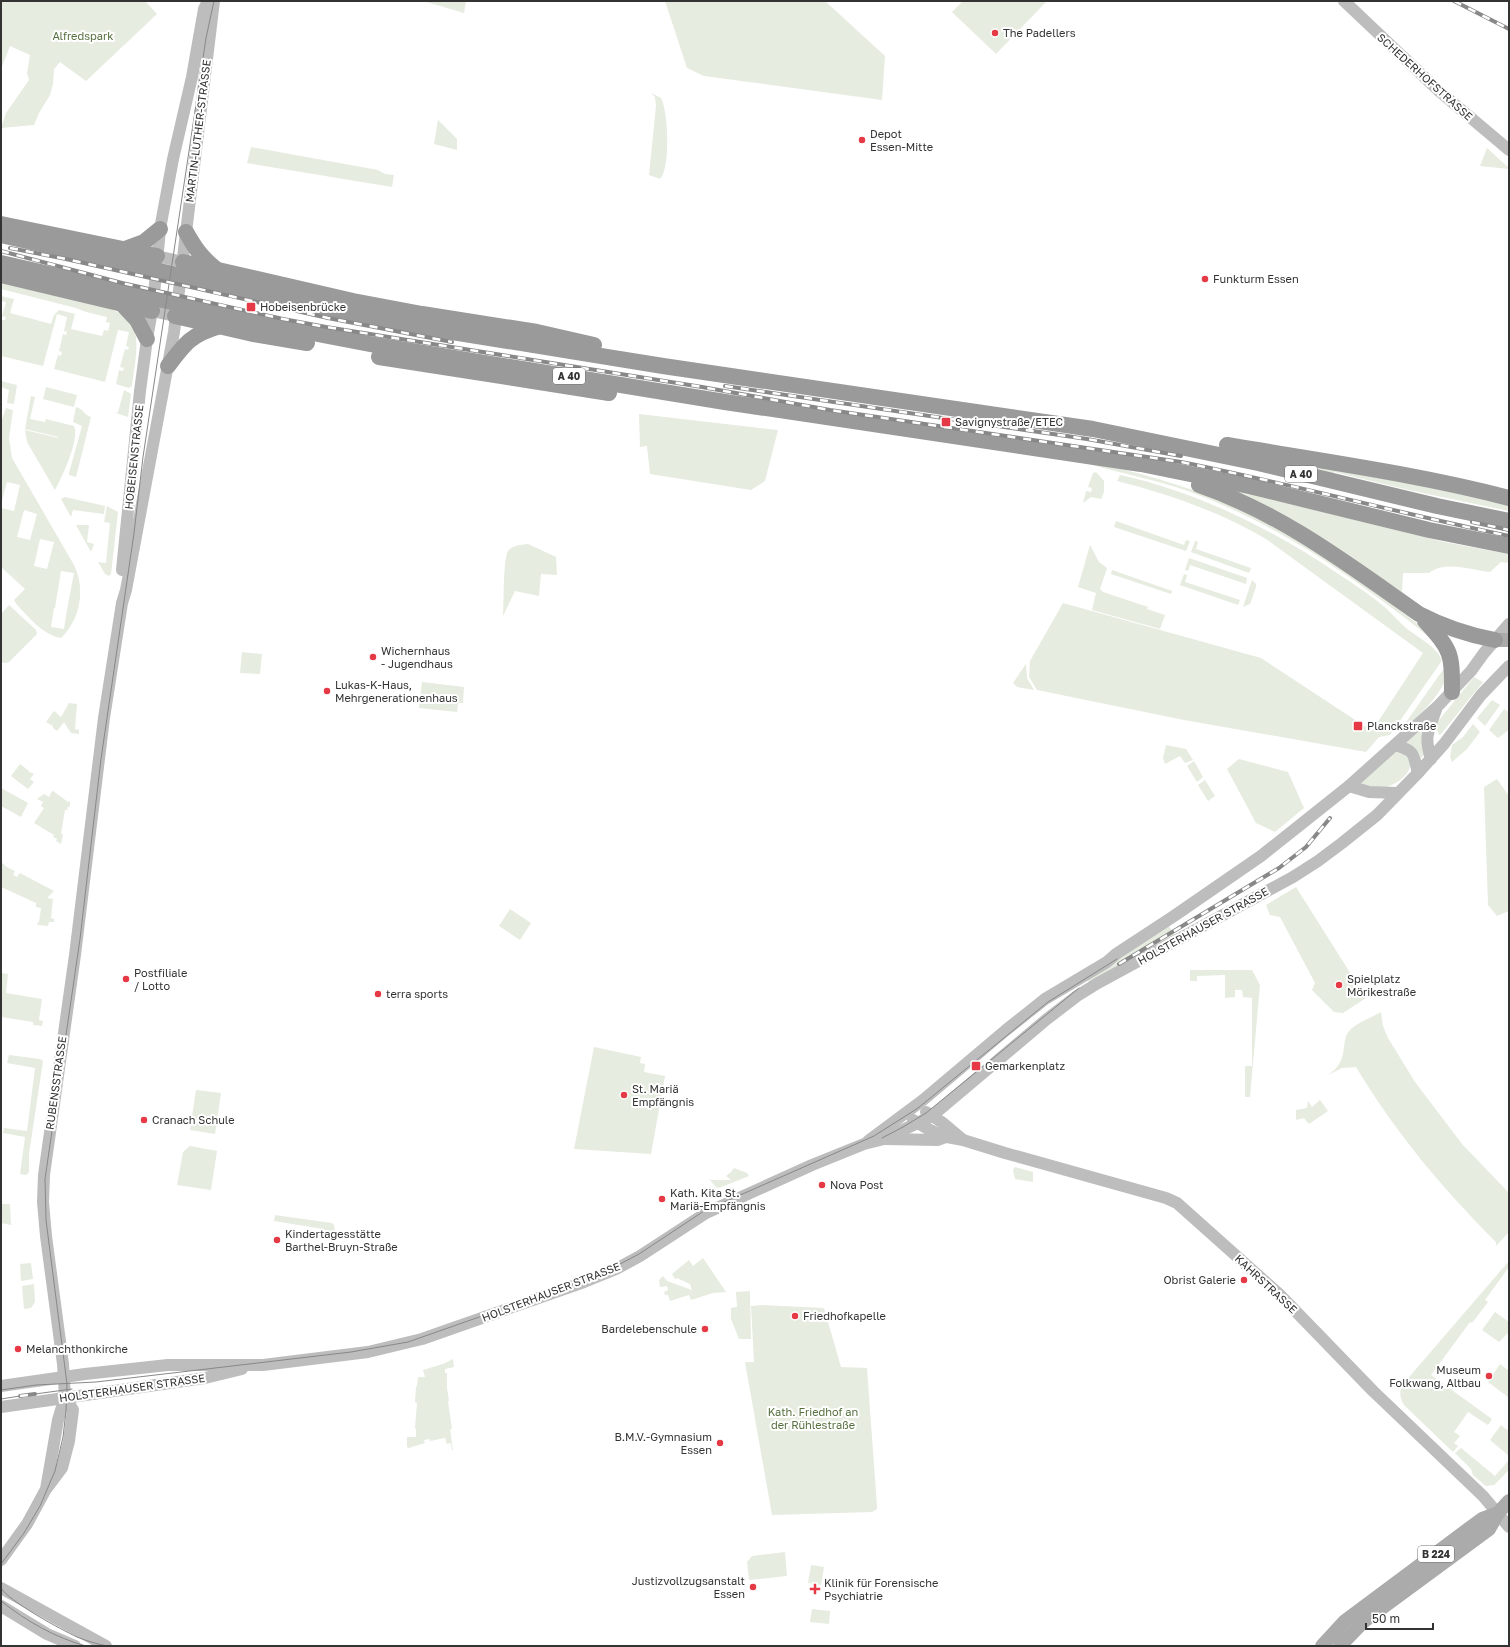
<svg xmlns="http://www.w3.org/2000/svg" width="1510" height="1647" viewBox="0 0 1510 1647" font-family="'Golos Text',sans-serif">
  <style>
    .green { fill: #e6ecdf; fill-rule: evenodd }
    .lines { fill: none; stroke-linecap: round; stroke-linejoin: round }
    .secondary { stroke: #bdbdbd; stroke-width: 12 }
    .primary { stroke: #ababab; stroke-width: 14 }
    .highway { stroke: #9a9a9a; stroke-width: 16 }
    .tram { stroke: #888; stroke-width: 1 }
    .rail-casing { stroke: #888; stroke-width: 4 }
    .rail { stroke: #fff; stroke-width: 2.5; stroke-dasharray: 8; stroke-linecap: butt }
    .poi-dot { fill: #e63946; stroke: #fff; stroke-width: 1.5 }
    .labels { text-anchor: middle; stroke-width: 4; stroke-linejoin: round; paint-order: stroke }
    .shield { fill: #fff; stroke: #707070; stroke-width: 1 }
    .shield-label { font-size: 10px; font-weight: bold; fill: #333 }
    .poi-label { font-size: 11px; fill: #333; stroke: #fff; text-anchor: start }
    .park-label { font-size: 11px; fill: #56703f; stroke: #fff }
    .street-label { font-size: 11px; fill: #333; stroke: #fff }
  </style>
  <rect width="100%" height="100%" fill="#fff"/>
  <!-- green -->
  <g class="green">
    <polygon points="1,1 145,1 157,14 86,81 60,62 54,69 53,84 50,95 39,113 34,125 1,128 6,113 29,80 27,73 30,55 10,46 1,69"/>
    <polygon points="423,1 466,1 464,13"/>
    <polygon points="665,1 825,1 885,56 882,100 704,76 687,68"/>
    <polygon points="963,1 1047,1 996,54 952,12"/>
    <path d="M651 93 661 98C668 111 671 168 660 179L649 175 656 106 655 97Z"/>
    <polygon points="438,120 457,139 457,150 434,144"/>
    <polygon points="251,147 378,170 385,174 394,175 392,187 247,163"/>
    <polygon points="1487,148 1509,168 1509,169 1480,166"/>
    <path d="M1 283 109 308C117 312 125 315 130 321 142 338 134 367 132 386L129 388 116 384 119 370 123 371 124 368 120 367 125 349 128 350 129 347 126 346 129 332 118 330 105 382 54 369 58 355 61 356 62 352 59 351 63 334 66 335 67 332 64 331 67 317 57 314 43 366 1 356V320H5L6 317 2 316 6 302 1 301V296L14 299 10 313 51 324 54 315 59 310 75 314 71 329 102 336 104 330 108 331 110 323 106 322 107 317 86 312 76 308 1 289Z"/>
    <polygon points="1,381 17,385 14,404 7,403 9,390 1,387"/>
    <polygon points="46,387 77,395 74,407 43,399"/>
    <polygon points="124,390 131,394 128,417 116,413 118,412"/>
    <path d="M31 396 35 397 30 419 45 422 46 419 74 426C80 439 62 477 55 490L27 442 25 430 58 438V437L25 429Z"/>
    <path d="M76 407C84 409 85 416 91 417L76 477 69 475V473L82 426 73 422Z"/>
    <path d="M6 408 13 410 9 438 12 458 74 565C86 589 80 620 61 638 43 635 29 617 17 605L14 600 25 589 1 567V508L14 511 20 485 7 482 1 504V461L2 454H1V422ZM24 510 37 514 30 540 17 537ZM40 539 54 542 47 569 34 566ZM61 571 74 573 67 610 55 608ZM54 608 67 610 64 629 51 627Z"/>
    <polygon points="639,414 778,430 765,481 751,490 650,474 647,446 640,447"/>
    <polygon points="1284,461 1509,501 1509,511 1413,491 1334,472 1334,474 1284,462"/>
    <path d="M1083 462 1122 469 1155 478 1193 490 1237 508 1296 538 1377 593 1428 632 1435 643C1415 624 1392 608 1370 592 1314 551 1254 515 1188 491 1154 479 1118 473 1083 462Z"/>
    <polygon points="1096,472 1104,481 1104,492 1101,499 1091,497 1083,503 1086,491 1091,492 1092,488 1088,487 1093,473"/>
    <path d="M1120 475C1198 492 1274 530 1340 575 1355 585 1372 596 1387 609 1393 615 1399 622 1406 628 1414 635 1444 651 1441 662L1390 735 1379 737 1366 752 1184 720 1037 690 1029 677 1030 661 1063 603 1261 658 1372 731 1423 653 1266 539C1220 512 1169 494 1117 481Z"/>
    <path d="M1220 486 1444 542 1509 554V563L1501 562 1490 572C1472 570 1445 560 1429 573H1403L1402 592 1342 553Z"/>
    <polygon points="65,497 105,506 104,514 73,510 71,517 61,499"/>
    <polygon points="107,506 118,512 111,574 109,576 105,574 98,562 106,563 110,523 104,522"/>
    <polygon points="1116,521 1184,545 1186,540 1190,541 1186,551 1114,527"/>
    <polygon points="76,525 89,525 87,542 94,544 91,552"/>
    <polygon points="1195,541 1198,542 1196,549 1251,568 1249,573 1191,552"/>
    <path d="M528 544 556 557 557 575 541 574 539 596 515 591 503 616C504 604 503 559 508 551 513 545 520 545 528 544Z"/>
    <polygon points="1090,545 1099,562 1107,568 1100,589 1103,592 1148,607 1147,609 1165,615 1160,629 1092,610 1096,593 1078,587"/>
    <polygon points="1189,558 1247,578 1246,584 1190,565 1188,571 1185,570"/>
    <polygon points="1112,570 1172,591 1171,594 1111,574"/>
    <polygon points="1184,574 1187,575 1185,582 1240,600 1238,605 1180,585"/>
    <polygon points="1252,580 1256,584 1256,587 1250,604 1243,607"/>
    <polygon points="9,605 36,630 37,634 9,662 5,663 1,662 1,614"/>
    <polygon points="242,652 262,654 260,674 240,673"/>
    <polygon points="1026,664 1027,678 1034,690 1017,687 1013,683"/>
    <path d="M1445 667 1448 675C1438 699 1419 715 1401 733L1402 728Z"/>
    <polygon points="1474,677 1483,682 1441,734 1439,735 1435,725"/>
    <polygon points="422,682 464,687 463,703 458,703 457,712 419,708"/>
    <polygon points="1492,700 1500,705 1485,726 1477,718"/>
    <polygon points="69,703 77,704 75,729 79,730 79,734 71,733 64,722 57,731 53,728 53,726 46,722 54,711 61,717"/>
    <polygon points="1504,709 1509,712 1509,730 1498,738 1489,730"/>
    <polygon points="1473,724 1480,732 1467,749 1452,762 1450,757 1452,745 1463,737"/>
    <polygon points="1420,730 1423,732 1425,754 1419,760 1404,744"/>
    <polygon points="1166,745 1186,749 1193,760 1185,763 1180,756 1165,764 1163,758"/>
    <path d="M1395 751H1403L1411 764C1408 778 1392 788 1377 788 1372 788 1366 785 1361 784V783Z"/>
    <polygon points="1239,759 1288,772 1304,808 1275,832 1256,823 1227,769"/>
    <polygon points="1194,761 1203,777 1197,782 1187,766"/>
    <polygon points="20,764 29,771 29,773 30,772 34,774 30,779 34,782 28,789 11,776"/>
    <polygon points="1497,779 1509,796 1509,911 1497,916 1488,905 1484,787"/>
    <polygon points="1205,780 1215,796 1208,801 1198,785"/>
    <polygon points="1,788 28,803 21,817 1,806"/>
    <polygon points="52,791 53,791 68,802 70,801 70,806 68,807 67,809 69,810 65,810 61,834 63,834 61,844 56,841 57,839 53,837 54,835 34,823 44,808 41,806 43,802 37,799 44,794 49,797"/>
    <polygon points="2,863 5,865 5,866 15,871 13,875 17,877 20,873 54,891 47,898 53,899 51,918 54,919 54,922 49,922 48,926 38,925 37,923 39,922 41,908 36,907 36,903 1,887 1,864"/>
    <polygon points="1296,887 1366,998 1343,1013 1334,1012 1312,990 1315,983 1280,917 1270,915 1266,905"/>
    <polygon points="510,909 531,923 520,940 499,926"/>
    <polygon points="1169,926 1175,935 1090,984 1088,980 1127,951"/>
    <polygon points="1190,970 1252,970 1260,985 1250,1097 1245,1097 1245,1066 1252,1066 1252,998 1243,997 1242,990 1235,990 1235,997 1225,998 1225,975 1197,976 1197,981 1190,981"/>
    <polygon points="1,971 2,973 8,974 6,993 42,999 39,1020 43,1021 42,1026 33,1025 33,1022 1,1017"/>
    <path d="M1381 1012 1383 1026 1388 1038 1415 1082 1462 1144 1509 1193V1232L1496 1246V1242C1441 1187 1396 1133 1356 1067L1342 1068 1328 1075C1352 1059 1338 1041 1351 1029 1359 1022 1372 1017 1381 1012Z"/>
    <polygon points="594,1047 641,1057 640,1063 645,1064 644,1072 665,1076 651,1154 574,1149"/>
    <polygon points="9,1055 40,1059 43,1061 29,1154 29,1172 26,1175 20,1174 25,1137 3,1133 4,1128 27,1131 35,1068 7,1063"/>
    <polygon points="196,1090 221,1093 215,1134 190,1130"/>
    <polygon points="1320,1100 1328,1111 1309,1124 1304,1118 1296,1120 1296,1110 1307,1108 1308,1101 1312,1107"/>
    <polygon points="190,1146 217,1151 211,1190 177,1185 183,1152"/>
    <polygon points="1015,1167 1033,1172 1033,1182 1015,1179 1013,1170"/>
    <polygon points="734,1168 747,1173 749,1176 719,1188 716,1187 709,1179 711,1180 731,1180 726,1176 731,1172"/>
    <polygon points="1,1204 10,1204 11,1225 1,1223"/>
    <polygon points="275,1215 332,1223 334,1225 335,1231 329,1233 323,1229 274,1221"/>
    <polygon points="703,1258 726,1292 713,1293 691,1300 689,1295 670,1301 668,1295 665,1295 664,1292 668,1290 667,1286 660,1287 659,1280 663,1276 667,1281 692,1290 690,1284 677,1278 675,1279 672,1274 689,1260 693,1266"/>
    <path d="M1509 1261V1267L1485 1300 1488 1302 1472 1323 1470 1322 1431 1375 1492 1419 1488 1425 1468 1412 1454 1432 1460 1436 1454 1443 1458 1446 1453 1452 1404 1405C1399 1396 1399 1391 1404 1383Z"/>
    <polygon points="31,1263 33,1279 21,1281 20,1264"/>
    <polygon points="34,1284 35,1302 31,1308 24,1309 22,1286"/>
    <polygon points="750,1291 751,1339 739,1339 731,1319 731,1308 737,1307 736,1292"/>
    <polygon points="762,1305 824,1308 841,1367 867,1368 877,1506 877,1509 872,1512 772,1515 745,1362 754,1362 751,1306"/>
    <polygon points="1495,1312 1509,1322 1509,1332 1499,1342 1482,1330"/>
    <path d="M453 1359 454 1367 445 1369V1373H447V1388L449 1401H448C449 1411 451 1420 452 1429H450L453 1450H452L451 1443 447 1444 445 1438 430 1441 429 1439 424 1440 425 1443 409 1448 407 1447V1437H416V1429L415 1428 417 1403 415 1402 416 1387 417 1386 418 1377H425L423 1370 443 1364Z"/>
    <polygon points="1500,1364 1509,1371 1508,1397 1488,1382"/>
    <polygon points="1501,1425 1507,1430 1509,1427 1509,1456 1490,1440"/>
    <polygon points="1461,1448 1495,1476 1509,1460 1509,1470 1494,1485 1486,1486 1473,1475 1471,1469 1455,1453"/>
    <polygon points="785,1552 787,1576 749,1580 747,1562 752,1556"/>
    <polygon points="811,1565 824,1567 821,1585 808,1583"/>
    <polygon points="812,1609 830,1611 829,1624 810,1622"/>
  </g>
  <g class="lines">
    <!-- secondary -->
    <g class="secondary">
      <polyline points="1344,1 1439,91 1509,150"/>
      <polyline points="157,256 183,262"/>
      <polyline points="152,311 175,316"/>
      <polyline points="122,570 140,391 147,339 153,305 160,229 173,159 192,77 204,9 208,1"/>
      <path d="M1395 745C1415 751 1413 753 1418 773"/>
      <path d="M1431 759C1424 736 1428 732 1436 710"/>
      <polyline points="1349,786 1369,792 1397,793"/>
      <polyline points="926,1112 943,1123 962,1139"/>
      <polyline points="913,1120 930,1130 947,1137 963,1140 1005,1153 1166,1198 1177,1203 1279,1294 1373,1391 1483,1496 1509,1527"/>
      <polyline points="885,1139 938,1140 946,1137"/>
      <polyline points="868,1141 923,1100 1006,1030 1045,999 1107,962 1116,954 1174,916 1261,856 1349,786 1437,707 1471,671 1484,653 1509,624"/>
      <polyline points="1,1386 85,1374 168,1365 263,1365 368,1352 422,1339 584,1282 616,1269 640,1256 706,1213 812,1165 864,1144 884,1139 932,1116 1047,1019 1077,996 1098,983 1293,877 1318,861 1342,843 1377,815 1418,773 1444,744 1481,695 1509,666"/>
      <polyline points="1,1407 205,1378 242,1369"/>
      <polyline points="47,1488 62,1468 69,1441 73,1410 65,1397"/>
      <polyline points="1,1560 27,1524 46,1489 58,1420 65,1397 63,1364 46,1236 43,1202 44,1175 75,955 104,718 122,603 126,590 174,332 214,1"/>
      <polyline points="1,1588 106,1646"/>
      <polyline points="1,1606 47,1634 75,1646"/>
    </g>
    <!-- primary -->
    <g class="primary">
      <polyline points="1495,640 1509,640"/>
      <polyline points="1322,1646 1345,1621 1482,1519 1498,1513"/>
      <polyline points="1340,1646 1364,1621 1489,1529 1498,1513 1509,1501"/>
    </g>
    <!-- highway -->
    <g class="highway">
      <polyline points="1,224 157,256"/>
      <path d="M186 232C195 248 201 257 216 269"/>
      <polyline points="1,235 331,310 421,327 663,366 1093,429 1258,463 1437,506 1509,521"/>
      <polyline points="125,249 144,242 160,229"/>
      <polyline points="183,262 353,301 422,314 537,332 594,345"/>
      <polyline points="1,263 281,327 375,345 725,402 1141,464 1249,486 1429,530 1509,546"/>
      <polyline points="1,275 152,311"/>
      <polyline points="121,303 137,320 147,339"/>
      <polyline points="175,316 253,334 307,343"/>
      <polyline points="379,357 609,393"/>
      <path d="M168 366C185 343 192 334 220 326"/>
      <path d="M1227 445C1321 461 1417 474 1509 498"/>
      <path d="M1199 485C1281 513 1349 565 1419 614 1444 627 1468 635 1495 640"/>
      <path d="M1425 621C1452 651 1452 653 1452 692"/>
    </g>
    <!-- tram -->
    <g class="tram">
      <polyline points="882,1138 903,1127 926,1113 1079,988"/>
      <polyline points="1,1390 36,1385 96,1382 351,1352 408,1342 599,1275 639,1254 704,1211 874,1136 918,1108 1048,1002 1117,959"/>
      <polyline points="35,1394 72,1389"/>
      <polyline points="1,1399 20,1396"/>
      <polyline points="1,1564 24,1533 40,1506 55,1471 63,1437 66,1411 67,1384 46,1220 45,1179 80,939 101,759 134,533 143,457 206,38 214,1"/>
      <path d="M1 1588C8 1601 62 1630 77 1637 87 1641 97 1644 107 1646"/>
      <path d="M1 1601C26 1621 56 1638 86 1646"/>
    </g>
    <!-- rail casing -->
    <g class="rail-casing">
      <g id="rail">
        <polyline points="1454,1 1509,29"/>
        <polyline points="10,248 66,259 328,318 452,342"/>
        <path d="M1 251 122 283 283 319 326 327 702 387 830 410 1181 462C1291 484 1399 513 1509 536"/>
        <polyline points="725,386 1087,439 1181,456"/>
        <polyline points="1472,522 1509,530"/>
        <polyline points="1119,964 1279,868 1306,847 1330,818"/>
        <polyline points="20,1396 35,1394"/>
      </g>
    </g>
    <!-- rail -->
    <use href="#rail" class="rail"/>
  </g>
  <!-- markers -->
  <g class="poi-dot">
    <circle cx="995" cy="33" r="4"/>
    <circle cx="862" cy="140" r="4"/>
    <circle cx="1205" cy="279" r="4"/>
    <rect x="246" y="302" width="10" height="10" rx="2"/>
    <rect x="941" y="417" width="10" height="10" rx="2"/>
    <circle cx="373" cy="657" r="4"/>
    <circle cx="327" cy="691" r="4"/>
    <rect x="1353" y="721" width="10" height="10" rx="2"/>
    <circle cx="126" cy="979" r="4"/>
    <circle cx="1339" cy="985" r="4"/>
    <circle cx="378" cy="994" r="4"/>
    <rect x="971" y="1061" width="10" height="10" rx="2"/>
    <circle cx="624" cy="1095" r="4"/>
    <circle cx="144" cy="1120" r="4"/>
    <circle cx="822" cy="1185" r="4"/>
    <circle cx="662" cy="1199" r="4"/>
    <circle cx="277" cy="1240" r="4"/>
    <circle cx="1244" cy="1280" r="4"/>
    <circle cx="795" cy="1316" r="4"/>
    <circle cx="705" cy="1329" r="4"/>
    <circle cx="18" cy="1349" r="4"/>
    <circle cx="1489" cy="1376" r="4"/>
    <circle cx="720" cy="1443" r="4"/>
    <circle cx="753" cy="1587" r="4"/>
    <path d="M813 1583h4v4h4v4h-4v4h-4v-4h-4v-4h4z"/>
  </g>
  <g class="labels">
    <!-- shield labels -->
    <g class="shield">
      <rect x="553" y="368" width="32" height="16" rx="3"/>
      <rect x="1285" y="466" width="32" height="16" rx="3"/>
      <rect x="1418" y="1546" width="36" height="16" rx="3"/>
    </g>
    <g class="shield-label">
      <text x="569" y="380">A 40</text>
      <text x="1301" y="478">A 40</text>
      <text x="1436" y="1558">B 224</text>
    </g>
    <!-- poi labels -->
    <g class="poi-label">
      <text x="1003" y="37">The Padellers</text>
      <text x="870" y="138">Depot<tspan x="870" dy="13">Essen-Mitte</tspan></text>
      <text x="1213" y="283">Funkturm Essen</text>
      <text x="260" y="311">Hobeisenbrücke</text>
      <text x="955" y="426">Savignystraße/ETEC</text>
      <text x="381" y="655">Wichernhaus<tspan x="381" dy="13">- Jugendhaus</tspan></text>
      <text x="335" y="689">Lukas-K-Haus,<tspan x="335" dy="13">Mehrgenerationenhaus</tspan></text>
      <text x="1367" y="730">Planckstraße</text>
      <text x="134" y="977">Postfiliale<tspan x="134" dy="13">/ Lotto</tspan></text>
      <text x="1347" y="983">Spielplatz<tspan x="1347" dy="13">Mörikestraße</tspan></text>
      <text x="386" y="998">terra sports</text>
      <text x="985" y="1070">Gemarkenplatz</text>
      <text x="632" y="1093">St. Mariä<tspan x="632" dy="13">Empfängnis</tspan></text>
      <text x="152" y="1124">Cranach Schule</text>
      <text x="830" y="1189">Nova Post</text>
      <text x="670" y="1197">Kath. Kita St.<tspan x="670" dy="13">Mariä-Empfängnis</tspan></text>
      <text x="285" y="1238">Kindertagesstätte<tspan x="285" dy="13">Barthel-Bruyn-Straße</tspan></text>
      <text x="1236" y="1284" text-anchor="end">Obrist Galerie</text>
      <text x="803" y="1320">Friedhofkapelle</text>
      <text x="697" y="1333" text-anchor="end">Bardelebenschule</text>
      <text x="26" y="1353">Melanchthonkirche</text>
      <text x="1481" y="1374" text-anchor="end">Museum<tspan x="1481" dy="13">Folkwang, Altbau</tspan></text>
      <text x="712" y="1441" text-anchor="end">B.M.V.-Gymnasium<tspan x="712" dy="13">Essen</tspan></text>
      <text x="745" y="1585" text-anchor="end">Justizvollzugsanstalt<tspan x="745" dy="13">Essen</tspan></text>
      <text x="824" y="1587">Klinik für Forensische<tspan x="824" dy="13">Psychiatrie</tspan></text>
    </g>
    <!-- park labels -->
    <g class="park-label">
      <text x="83" y="40">Alfredspark</text>
      <text x="813" y="1416">Kath. Friedhof an<tspan x="813" dy="13">der Rühlestraße</tspan></text>
    </g>
    <!-- street labels -->
    <g class="street-label">
      <text transform="translate(1425 77) rotate(42)" y="4">SCHEDERHOFSTRASSE</text>
      <text transform="translate(198 131) rotate(-83)" y="4">MARTIN-LUTHER-STRASSE</text>
      <text transform="translate(134 457) rotate(-84)" y="4">HOBEISENSTRASSE</text>
      <text transform="translate(1203 926) rotate(-29)" y="4">HOLSTERHAUSER STRASSE</text>
      <text transform="translate(56 1083) rotate(-82)" y="4">RUBENSSTRASSE</text>
      <text transform="translate(1266 1284) rotate(43)" y="4">KAHRSTRASSE</text>
      <text transform="translate(551 1292) rotate(-21)" y="4">HOLSTERHAUSER STRASSE</text>
      <text transform="translate(132 1388) rotate(-8)" y="4">HOLSTERHAUSER STRASSE</text>
    </g>
  </g>
  <!-- border -->
  <rect width="1510" height="1647" fill="none" stroke="#333333" stroke-width="4"/>
  <!-- scale -->
  <path d="M1366 1623v6h67v-6" fill="none" stroke="#333333" stroke-width="2"/>
  <text x="1372" y="1623" font-size="12" fill="#333333" stroke="#ffffff" stroke-width="3" paint-order="stroke">50 m</text>
</svg>
